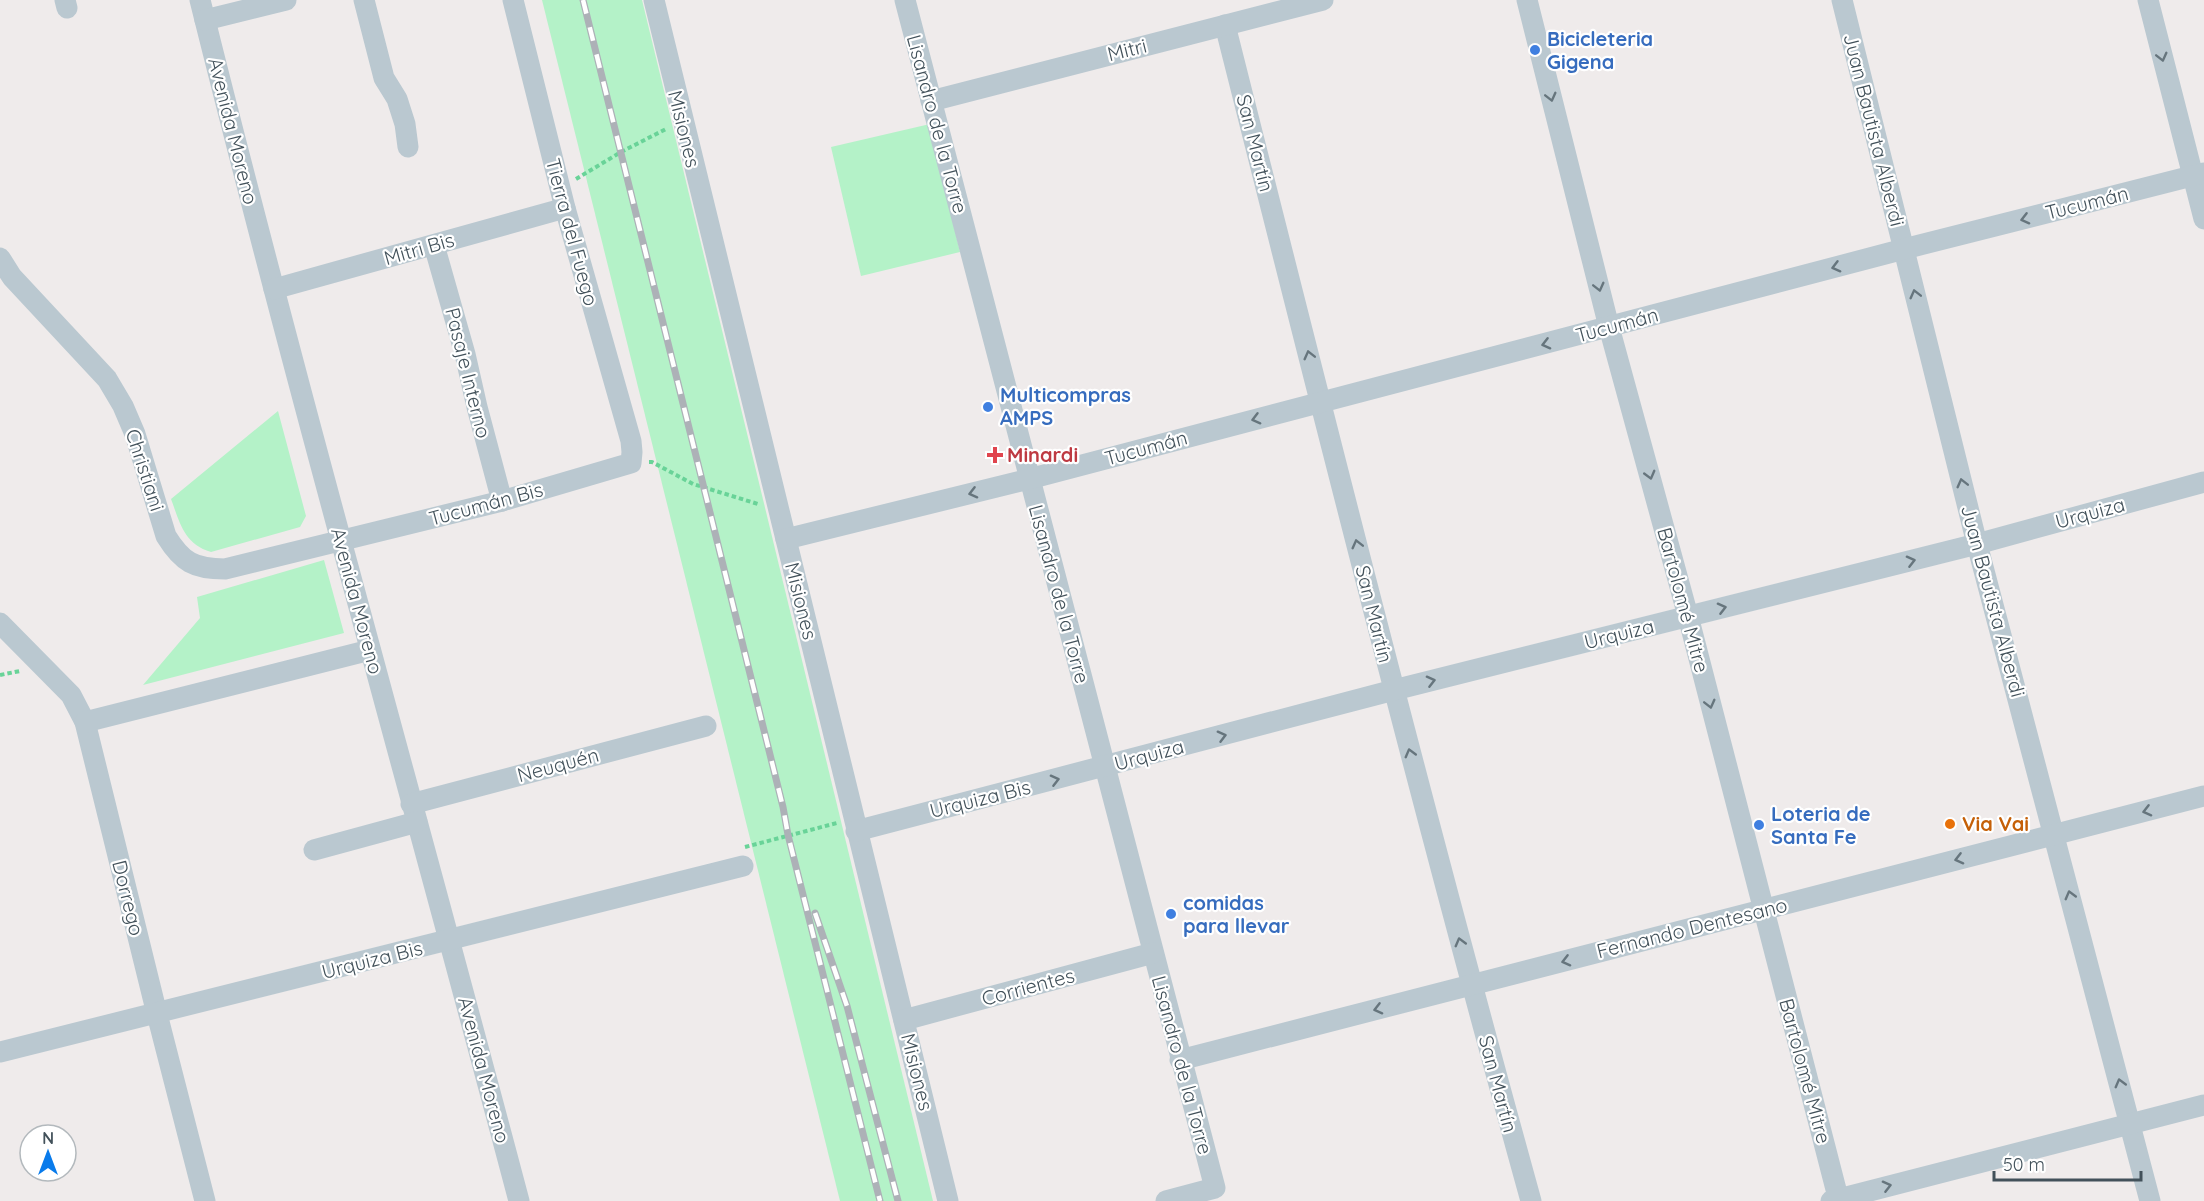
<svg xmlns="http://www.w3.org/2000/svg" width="2204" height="1201" viewBox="0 0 2204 1201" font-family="Quicksand,sans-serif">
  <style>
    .green { fill: #b4f2c8 }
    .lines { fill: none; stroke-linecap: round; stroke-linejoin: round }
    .path { stroke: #69d398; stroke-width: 4; stroke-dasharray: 4.5 3; stroke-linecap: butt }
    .minor { stroke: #bac8d0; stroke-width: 21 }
    .rail-casing { stroke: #adb1b7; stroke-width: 7 }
    .rail { stroke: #fff; stroke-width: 4.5; stroke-dasharray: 14; stroke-linecap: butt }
    .oneway { stroke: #66757d }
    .shop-dot { fill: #3f7fe0; stroke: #fff; stroke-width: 2 }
    .health-dot { fill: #e0444e; stroke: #fff; stroke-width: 2 }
    .food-dot { fill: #e8710a; stroke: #fff; stroke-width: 2 }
    .labels { text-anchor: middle; stroke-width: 4.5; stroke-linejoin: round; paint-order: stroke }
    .shop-label { font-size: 20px; font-weight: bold; fill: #366cbe; stroke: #fff; text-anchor: start }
    .street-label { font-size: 20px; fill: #42515a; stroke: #fff }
    .health-label { font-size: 20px; font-weight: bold; fill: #be3a42; stroke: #fff; text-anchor: start }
    .food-label { font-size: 20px; font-weight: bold; fill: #c56008; stroke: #fff; text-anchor: start }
  </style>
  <rect width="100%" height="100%" fill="#efebeb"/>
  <!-- green -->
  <g class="green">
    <polygon points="542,0 642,0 933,1201 840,1201"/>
    <polygon points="930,124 960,252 861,276 831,147"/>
    <path d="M278 411 306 516 300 527 211 552C184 544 180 523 171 499Z"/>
    <polygon points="324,560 344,633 143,685 200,618 197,597"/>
  </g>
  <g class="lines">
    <!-- path -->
    <g class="path">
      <polyline points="576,179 621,152 666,129"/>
      <polyline points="649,462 652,462 693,484 758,504"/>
      <polyline points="0,675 20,671"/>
      <polyline points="745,847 837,823"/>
    </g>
    <!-- minor -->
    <g class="minor">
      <polyline points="65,0 67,8"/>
      <path d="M200 0C300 402 413 800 519 1201"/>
      <polyline points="364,0 384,78 397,99 405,124 408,147"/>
      <polyline points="654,0 948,1201"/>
      <polyline points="905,0 1215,1188 1166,1201"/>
      <polyline points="1527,0 1609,327 1688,616 1839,1201"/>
      <polyline points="1842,0 1977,544 2150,1201"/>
      <polyline points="2148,0 2204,219"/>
      <polyline points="205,20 286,0"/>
      <path d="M1225 25C1324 418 1423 811 1531 1201"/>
      <polyline points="931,101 1323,0"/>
      <polyline points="434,245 465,354 477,407 502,501"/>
      <path d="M0 258 12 277 107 379 123 406 135 434 166 536C182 562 194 569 225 569L502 501 631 463 632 452 631 441 565 208 513 0"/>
      <polyline points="274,289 565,208"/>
      <polyline points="786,539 1029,479 1904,249 2204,173"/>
      <polyline points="0,623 71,695 85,722 157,1014 205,1201"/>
      <polyline points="85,722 370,650"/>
      <polyline points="411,804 706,726"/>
      <polyline points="856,831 1394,690 1977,544 2204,482"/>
      <polyline points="314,850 417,822"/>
      <polyline points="904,1020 1153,953"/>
      <polyline points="0,1052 743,866"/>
      <polyline points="1180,1060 2204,796"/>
      <polyline points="1831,1201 2204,1105"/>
    </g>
    <!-- rail casing -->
    <g class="rail-casing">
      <g id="rail">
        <polyline points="583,0 783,807 788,835 880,1201"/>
        <polyline points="815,913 847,1006 898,1201"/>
      </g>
    </g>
    <!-- rail -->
    <use href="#rail" class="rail"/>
  </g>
  <!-- one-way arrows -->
  <defs><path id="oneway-chevron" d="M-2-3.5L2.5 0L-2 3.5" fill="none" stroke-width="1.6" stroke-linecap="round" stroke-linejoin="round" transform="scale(1.5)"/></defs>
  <g class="oneway">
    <use href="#oneway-chevron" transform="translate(2162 57) rotate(76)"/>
    <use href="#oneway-chevron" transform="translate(1551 97) rotate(76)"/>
    <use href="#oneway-chevron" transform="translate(2025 219) rotate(166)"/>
    <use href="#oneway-chevron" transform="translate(1836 267) rotate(165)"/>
    <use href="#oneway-chevron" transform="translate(1599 287) rotate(76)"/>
    <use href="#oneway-chevron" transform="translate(1915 294) rotate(-104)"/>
    <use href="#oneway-chevron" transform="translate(1546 344) rotate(166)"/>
    <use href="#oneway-chevron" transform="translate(1309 355) rotate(-104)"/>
    <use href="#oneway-chevron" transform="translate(1256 419) rotate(165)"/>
    <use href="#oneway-chevron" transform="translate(1650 475) rotate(75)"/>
    <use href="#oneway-chevron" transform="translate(1962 483) rotate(-104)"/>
    <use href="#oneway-chevron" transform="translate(973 493) rotate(166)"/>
    <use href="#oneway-chevron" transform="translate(1357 544) rotate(-104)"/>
    <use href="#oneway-chevron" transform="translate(1911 561) rotate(-14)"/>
    <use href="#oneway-chevron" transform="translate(1722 608) rotate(-14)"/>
    <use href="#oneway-chevron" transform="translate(1431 681) rotate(-14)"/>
    <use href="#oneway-chevron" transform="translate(1710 704) rotate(76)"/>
    <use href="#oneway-chevron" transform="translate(1222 736) rotate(-15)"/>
    <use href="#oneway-chevron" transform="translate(1410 753) rotate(-105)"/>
    <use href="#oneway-chevron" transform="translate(1055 780) rotate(-14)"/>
    <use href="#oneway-chevron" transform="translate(2147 811) rotate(166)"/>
    <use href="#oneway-chevron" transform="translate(1959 859) rotate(166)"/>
    <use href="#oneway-chevron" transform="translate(2070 895) rotate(-105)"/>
    <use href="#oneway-chevron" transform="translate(1460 942) rotate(-105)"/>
    <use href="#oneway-chevron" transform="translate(1566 961) rotate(166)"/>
    <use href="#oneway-chevron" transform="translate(1378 1009) rotate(166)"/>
    <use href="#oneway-chevron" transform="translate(2120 1083) rotate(-105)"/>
    <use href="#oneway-chevron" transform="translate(1887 1186) rotate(-14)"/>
  </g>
  <!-- markers -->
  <g class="shop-dot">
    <circle cx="1535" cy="50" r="6"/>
    <circle cx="988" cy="407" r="6"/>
    <circle cx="1759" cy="825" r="6"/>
    <circle cx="1171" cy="914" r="6"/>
  </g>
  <path class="health-dot" d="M992 446h6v6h6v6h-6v6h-6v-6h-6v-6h6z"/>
  <circle class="food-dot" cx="1950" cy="824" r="6"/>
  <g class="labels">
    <!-- shop labels -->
    <g class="shop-label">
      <text x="1547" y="46">Bicicleteria<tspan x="1547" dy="23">Gigena</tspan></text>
      <text x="1000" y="402">Multicompras<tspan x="1000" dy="23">AMPS</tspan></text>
      <text x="1771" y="821">Loteria de<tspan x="1771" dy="23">Santa Fe</tspan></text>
      <text x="1183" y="910">comidas<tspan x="1183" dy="23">para llevar</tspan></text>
    </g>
    <!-- street labels -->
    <g class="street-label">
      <text transform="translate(1127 50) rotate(-14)" y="7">Mitri</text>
      <text transform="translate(937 124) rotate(75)" y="7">Lisandro de la Torre</text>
      <text transform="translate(684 129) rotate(76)" y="7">Misiones</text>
      <text transform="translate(1874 130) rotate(76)" y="7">Juan Bautista Alberdi</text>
      <text transform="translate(233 131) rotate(76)" y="7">Avenida Moreno</text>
      <text transform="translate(1255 143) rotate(76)" y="7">San Martín</text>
      <text transform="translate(2087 203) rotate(-14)" y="7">Tucumán</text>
      <text transform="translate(572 232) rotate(75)" y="7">Tierra del Fuego</text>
      <text transform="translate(419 249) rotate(-16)" y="7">Mitri Bis</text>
      <text transform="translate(1617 325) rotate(-15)" y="7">Tucumán</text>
      <text transform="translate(468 373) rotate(76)" y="7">Pasaje Interno</text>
      <text transform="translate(1146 448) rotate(-15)" y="7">Tucumán</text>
      <text transform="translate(145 470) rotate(72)" y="7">Christiani</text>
      <text transform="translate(486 504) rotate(-15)" y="7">Tucumán Bis</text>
      <text transform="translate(2090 513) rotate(-15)" y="7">Urquiza</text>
      <text transform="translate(1059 594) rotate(75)" y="7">Lisandro de la Torre</text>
      <text transform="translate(1683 600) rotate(75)" y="7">Bartolomé Mitre</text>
      <text transform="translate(357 601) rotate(75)" y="7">Avenida Moreno</text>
      <text transform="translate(801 601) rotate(76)" y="7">Misiones</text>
      <text transform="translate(1993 601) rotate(75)" y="7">Juan Bautista Alberdi</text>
      <text transform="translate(1374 614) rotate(76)" y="7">San Martín</text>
      <text transform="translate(1619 634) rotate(-14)" y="7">Urquiza</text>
      <text transform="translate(1149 755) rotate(-15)" y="7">Urquiza</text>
      <text transform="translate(558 765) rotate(-15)" y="7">Neuquén</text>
      <text transform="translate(980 799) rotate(-14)" y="7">Urquiza Bis</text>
      <text transform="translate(128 898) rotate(76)" y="7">Dorrego</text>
      <text transform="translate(1692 928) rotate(-14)" y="7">Fernando Dentesano</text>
      <text transform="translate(372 960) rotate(-14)" y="7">Urquiza Bis</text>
      <text transform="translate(1028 987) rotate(-15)" y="7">Corrientes</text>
      <text transform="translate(1182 1065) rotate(75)" y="7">Lisandro de la Torre</text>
      <text transform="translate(484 1070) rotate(75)" y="7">Avenida Moreno</text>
      <text transform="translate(1805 1071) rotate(75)" y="7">Bartolomé Mitre</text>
      <text transform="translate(917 1072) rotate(76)" y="7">Misiones</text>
      <text transform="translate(1498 1084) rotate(75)" y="7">San Martín</text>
    </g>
    <!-- health labels -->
    <g class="health-label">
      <text x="1007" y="462">Minardi</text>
    </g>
    <!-- food labels -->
    <g class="food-label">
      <text x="1962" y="831">Via Vai</text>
    </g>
  </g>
  <!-- north arrow -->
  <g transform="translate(48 1153)"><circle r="28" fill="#ffffff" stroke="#b3b9bd" stroke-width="1.5"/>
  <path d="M0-4.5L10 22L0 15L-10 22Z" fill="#097beb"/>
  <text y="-9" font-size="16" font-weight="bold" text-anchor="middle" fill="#42515a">N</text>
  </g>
  <!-- scale -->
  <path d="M1994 1171v9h147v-9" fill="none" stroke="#42515a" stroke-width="3"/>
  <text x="2003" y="1171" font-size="18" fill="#42515a" stroke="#ffffff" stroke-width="4.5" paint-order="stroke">50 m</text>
</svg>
